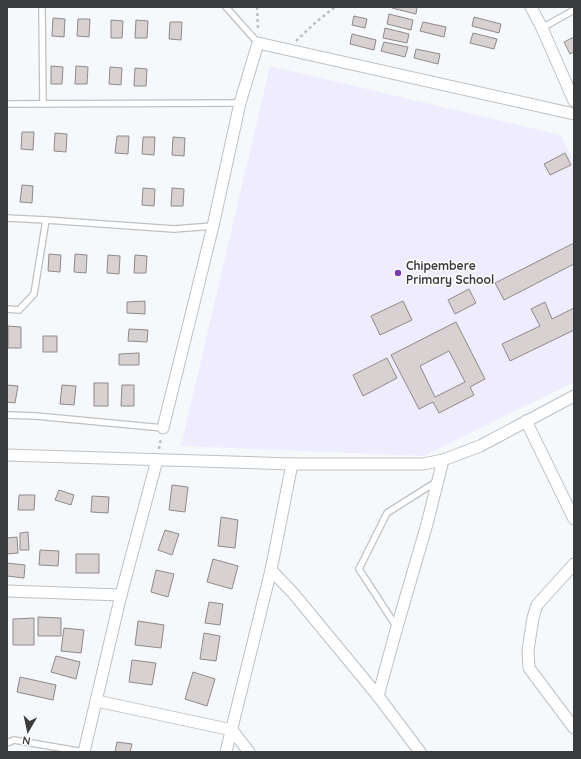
<svg xmlns="http://www.w3.org/2000/svg" width="581" height="759" viewBox="0 0 581 759" font-family="Quicksand,sans-serif">
  <style>
    .education { fill: #eeecfe }
    .building { fill: #d7d1d1; stroke: #8f8a89; fill-rule: evenodd }
    .lines { fill: none; stroke-linecap: round; stroke-linejoin: round }
    .service-casing { stroke: #bdc1c4; stroke-width: 8 }
    .minor-casing { stroke: #bdc1c4; stroke-width: 13 }
    .path { stroke: #bdbfc2; stroke-width: 2.5; stroke-dasharray: 3 3; stroke-linecap: butt }
    .service { stroke: #fff; stroke-width: 5.5 }
    .minor { stroke: #fff; stroke-width: 11 }
    .poi-dot { fill: #773cb2; stroke: #fff; stroke-width: 1.5 }
    .labels { text-anchor: middle; stroke-width: 3; stroke-linejoin: round; paint-order: stroke }
    .poi-label { font-size: 12px; font-weight: bold; fill: #3a3b3d; stroke: #fff; text-anchor: start }
  </style>
  <rect width="100%" height="100%" fill="#f6f9fc"/>
  <!-- education -->
  <polygon class="education" points="270,66 561,135 574,163 574,382 424,456 181,446"/>
  <!-- building -->
  <g class="building">
    <polygon points="392,7 417,7 416,14 392,8"/>
    <polygon points="389,14 413,20 411,30 387,24"/>
    <polygon points="354,16 367,19 365,28 352,25"/>
    <polygon points="474,17 501,24 499,33 472,26"/>
    <polygon points="53,18 65,19 64,37 52,36"/>
    <polygon points="78,19 90,19 89,37 77,36"/>
    <polygon points="111,20 123,21 122,38 111,38"/>
    <polygon points="136,20 148,21 147,38 135,38"/>
    <polygon points="170,22 182,22 181,40 169,39"/>
    <polygon points="423,22 446,27 444,37 420,31"/>
    <polygon points="385,28 409,34 407,43 383,38"/>
    <polygon points="473,33 497,39 494,49 470,43"/>
    <polygon points="352,34 376,40 374,50 350,44"/>
    <polygon points="574,37 574,52 570,54 564,42"/>
    <polygon points="384,42 408,47 405,57 381,51"/>
    <polygon points="416,49 440,54 438,64 414,58"/>
    <polygon points="51,66 63,67 62,84 51,84"/>
    <polygon points="76,66 88,67 87,84 75,84"/>
    <polygon points="110,67 122,68 121,85 109,84"/>
    <polygon points="135,68 147,69 146,86 134,86"/>
    <polygon points="22,132 34,132 33,150 21,149"/>
    <polygon points="55,133 67,134 66,152 54,151"/>
    <polygon points="117,136 129,136 128,154 115,153"/>
    <polygon points="143,137 155,137 154,155 142,154"/>
    <polygon points="173,137 185,138 184,156 172,155"/>
    <polygon points="565,153 571,165 550,175 544,164"/>
    <polygon points="22,185 33,186 32,203 20,202"/>
    <polygon points="143,188 155,189 154,206 142,205"/>
    <polygon points="172,188 184,189 183,206 171,206"/>
    <polygon points="574,243 574,264 504,300 495,283"/>
    <polygon points="49,254 61,255 60,272 48,271"/>
    <polygon points="75,254 87,255 86,273 74,272"/>
    <polygon points="108,255 120,256 119,274 107,273"/>
    <polygon points="135,255 147,256 146,273 134,273"/>
    <polygon points="469,289 476,303 455,314 448,300"/>
    <polygon points="145,301 145,314 127,313 127,302"/>
    <polygon points="403,301 412,320 380,335 371,316"/>
    <polygon points="545,302 552,319 574,308 574,330 510,361 502,344 540,326 531,309"/>
    <path d="M456 322 485 379 470 387 474 395 439 413 433 402 419 409 391 355ZM449 351 465 382 435 397 420 366Z"/>
    <polygon points="8,326 21,327 21,348 8,348"/>
    <polygon points="129,329 148,330 147,342 128,341"/>
    <rect x="43" y="336" width="14" height="16"/>
    <polygon points="139,353 139,365 119,365 119,354"/>
    <polygon points="387,358 397,378 363,396 353,375"/>
    <rect x="94" y="383" width="14" height="23"/>
    <polygon points="7,385 18,386 15,403 7,402"/>
    <polygon points="62,385 76,386 74,405 60,404"/>
    <polygon points="122,385 134,385 134,406 121,406"/>
    <polygon points="172,485 188,487 185,512 169,510"/>
    <polygon points="59,490 74,495 71,505 55,500"/>
    <polygon points="19,495 35,495 34,510 18,510"/>
    <polygon points="92,496 109,497 108,513 91,512"/>
    <polygon points="221,517 238,520 235,548 218,546"/>
    <polygon points="165,530 179,534 172,555 158,550"/>
    <polygon points="28,532 29,550 20,550 20,533"/>
    <polygon points="17,537 18,553 7,554 7,538"/>
    <polygon points="40,550 59,551 58,566 39,565"/>
    <rect x="76" y="554" width="23" height="19"/>
    <polygon points="213,559 238,566 232,589 207,582"/>
    <polygon points="7,563 25,565 24,578 7,576"/>
    <polygon points="156,570 174,574 168,597 151,592"/>
    <polygon points="209,602 223,604 220,625 205,623"/>
    <polygon points="38,617 61,618 61,636 38,636"/>
    <polygon points="34,618 34,645 13,645 13,619"/>
    <polygon points="138,621 164,625 161,648 135,645"/>
    <polygon points="64,628 84,630 81,653 61,651"/>
    <polygon points="204,633 220,636 216,661 200,659"/>
    <polygon points="56,656 80,662 76,679 51,672"/>
    <polygon points="132,660 156,663 152,685 129,682"/>
    <polygon points="193,672 215,679 207,706 185,699"/>
    <polygon points="20,677 56,685 53,700 17,692"/>
    <polygon points="117,742 132,744 130,752 115,752"/>
  </g>
  <g class="lines">
    <!-- service casing -->
    <g class="service-casing">
      <g id="service">
        <polyline points="42,7 43,104"/>
        <polyline points="226,7 258,43"/>
        <polyline points="542,28 574,10"/>
        <polyline points="7,104 240,103"/>
        <polyline points="7,218 46,220 174,229 213,226"/>
        <polyline points="7,309 19,310 34,294 46,220"/>
        <polyline points="7,415 36,416 163,428"/>
        <polyline points="396,626 359,569 387,513 436,482"/>
        <polyline points="7,743 14,740 84,752"/>
      </g>
    </g>
    <!-- minor casing -->
    <g class="minor-casing">
      <g id="minor">
        <polyline points="531,7 542,28 574,101"/>
        <polyline points="526,421 574,519"/>
        <polyline points="163,428 213,226 240,103 258,43 574,114"/>
        <polyline points="7,455 292,464 423,464 443,460 480,446 574,396"/>
        <polyline points="574,564 537,605 533,618 528,650 529,668 574,728"/>
        <polyline points="271,570 293,593 378,696 420,752"/>
        <polyline points="7,591 121,595"/>
        <polyline points="378,696 397,627 427,524 443,460"/>
        <polyline points="97,701 232,730 249,752"/>
        <polyline points="84,752 121,595 157,460"/>
        <polyline points="226,752 271,570 292,464"/>
      </g>
    </g>
    <!-- path -->
    <g class="path">
      <polyline points="257,7 258,28"/>
      <polyline points="296,41 316,22 335,7"/>
      <polyline points="159,449 161,438"/>
    </g>
    <!-- service -->
    <use href="#service" class="service"/>
    <!-- minor -->
    <use href="#minor" class="minor"/>
  </g>
  <!-- markers -->
  <circle class="poi-dot" cx="398" cy="273" r="4"/>
  <g class="labels">
    <!-- poi labels -->
    <g class="poi-label">
      <text x="406" y="270">Chipembere<tspan x="406" dy="14">Primary School</tspan></text>
    </g>
  </g>
  <!-- border -->
  <rect width="581" height="759" fill="none" stroke="#3a3b3d" stroke-width="16"/>
  <!-- north arrow -->
  <g transform="translate(28 731) rotate(189)" stroke="#ffffff" stroke-width="3" paint-order="stroke">
  <path d="M0-3L7 15L0 10L-7 15Z" fill="#3a3b3d"/>
  <text y="-6" font-size="11" font-weight="bold" text-anchor="middle" fill="#3a3b3d">N</text>
  </g>
</svg>
